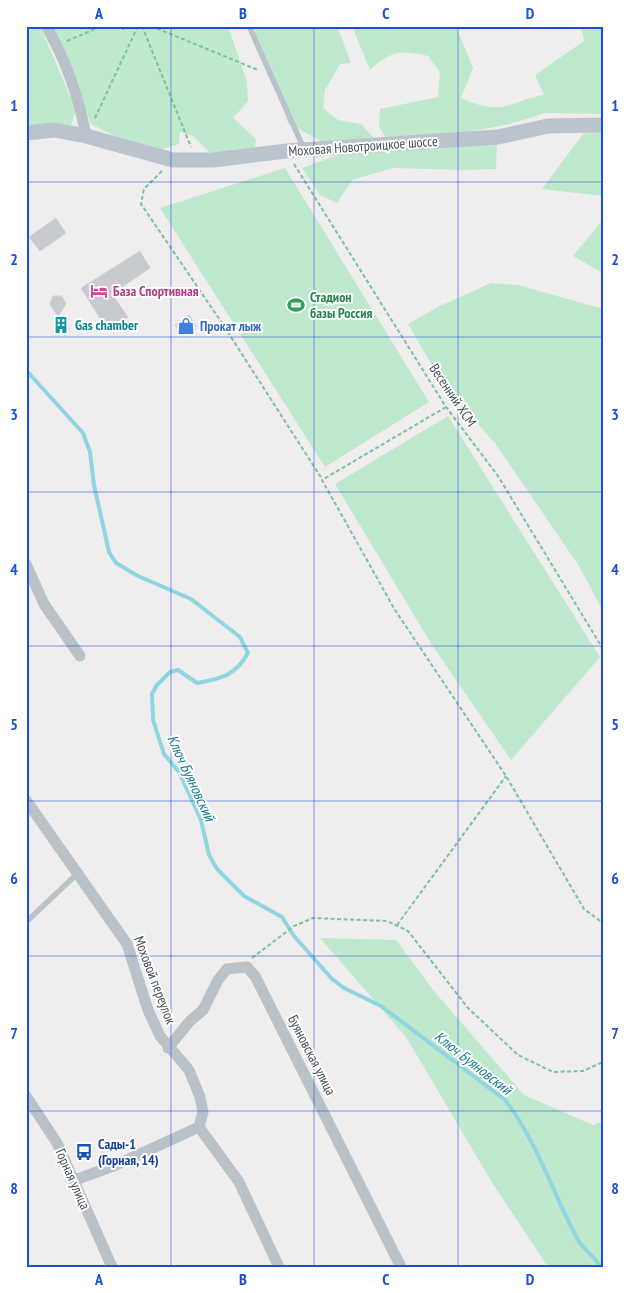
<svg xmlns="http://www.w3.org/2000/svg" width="629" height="1293" viewBox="0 0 629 1293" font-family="'PT Sans Narrow',sans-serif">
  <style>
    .green { fill: #bfe9cd }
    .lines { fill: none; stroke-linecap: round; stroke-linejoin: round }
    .stream { stroke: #90d5e2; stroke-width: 4 }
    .building { fill: #c7cacf; stroke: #d1d3d8 }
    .path { stroke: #7ac49c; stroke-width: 2; stroke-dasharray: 4 2.5; stroke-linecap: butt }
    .service { stroke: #b9c2c8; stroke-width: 5.5 }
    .minor { stroke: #b9c2c8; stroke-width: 11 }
    .secondary { stroke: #bac4cd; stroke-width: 15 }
    .grid { fill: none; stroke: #1d4ed8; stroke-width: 1; stroke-opacity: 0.55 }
    .labels { text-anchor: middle; stroke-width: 4; stroke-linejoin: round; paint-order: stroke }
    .street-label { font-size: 14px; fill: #475158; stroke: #fff }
    .hotel-label { font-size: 14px; font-weight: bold; fill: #b23c85; stroke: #fff; text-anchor: start }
    .leisure-label { font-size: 14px; font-weight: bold; fill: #27864d; stroke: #fff; text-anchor: start }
    .culture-label { font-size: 14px; font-weight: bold; fill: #0d838f; stroke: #fff; text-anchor: start }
    .shop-label { font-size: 14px; font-weight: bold; fill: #366cbe; stroke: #fff; text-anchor: start }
    .transit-label { font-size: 14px; font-weight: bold; fill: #164399; stroke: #fff; text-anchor: start }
    .water-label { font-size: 15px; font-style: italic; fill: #1a7e91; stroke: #fff }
    .neatline { fill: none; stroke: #1d4ed8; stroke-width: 2 }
    .grid-label { font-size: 16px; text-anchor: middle; font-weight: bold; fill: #1d4ed8 }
  </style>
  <rect width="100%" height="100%" fill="#efeded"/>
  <!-- green -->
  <g class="green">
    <polygon points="26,26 40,26 76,110 70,129 26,136"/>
    <polygon points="52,26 228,26 247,82 248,101 233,118 256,139 254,158 209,152 193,136 180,132 179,144 162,149 119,138 91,124"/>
    <polygon points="252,26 337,26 351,63 340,64 325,90 323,108 338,120 361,124 374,138 324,143 288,123 275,82"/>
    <path d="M352 26H456L473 68 461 98C474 104 492 110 506 106 520 103 529 97 544 95L535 75 584 41 581 26H603V114L545 113 510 124 457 134 387 140 379 126 380 109 438 97 440 72 428 56C400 50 392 50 370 70Z"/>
    <polygon points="603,132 603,196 542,189 583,134"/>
    <polygon points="497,144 496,169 465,170 393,168 352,180 337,203 320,195 302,168 338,155"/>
    <polygon points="285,168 429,402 325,467 160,208"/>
    <polygon points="602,221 603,221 603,273 573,256"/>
    <polygon points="491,283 518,285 603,309 603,611 579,566 495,443 444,386 408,324 438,307"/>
    <polygon points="448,416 600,657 511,760 432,645 335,484"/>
    <polygon points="320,938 396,940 433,990 524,1095 593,1125 603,1121 603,1267 548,1267 493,1184 406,1037"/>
  </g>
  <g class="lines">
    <!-- stream -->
    <path class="stream" d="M26 370 83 433 90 452 94 485 109 552 116 563 138 576 191 599 240 637 248 653C236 675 221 679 197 683L178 670 170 672 157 685 152 694 153 720 164 754 179 772 201 820 209 855 217 869 244 896 282 917 294 936 332 979 344 988 381 1006 505 1100C537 1141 553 1194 578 1240 584 1250 595 1257 601 1267"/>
  </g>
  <!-- building -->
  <g class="building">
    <polygon points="56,218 66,233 40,251 29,237"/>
    <polygon points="140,251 150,268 112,294 128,317 108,331 81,288"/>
    <polygon points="53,296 62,296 66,304 58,317 50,304"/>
    <polygon points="189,315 196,326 184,336 175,325"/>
  </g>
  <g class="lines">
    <!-- path -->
    <g class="path">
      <polyline points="122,26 123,29 130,26"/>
      <polyline points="142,26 191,147"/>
      <polyline points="151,26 258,70"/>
      <polyline points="67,41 102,26"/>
      <polyline points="95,118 138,26"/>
      <polyline points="294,164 446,407 498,476 603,649"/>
      <polyline points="162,171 144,189 141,204 222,323 322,479"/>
      <polyline points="446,407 322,480 395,610 506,776 584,909 603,923"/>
      <polyline points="397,925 506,776"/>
      <polyline points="252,958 294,926 313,918 387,921 408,931 468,1008 518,1055 553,1072 583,1071 603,1062"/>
    </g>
    <!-- service -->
    <g class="service">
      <polyline points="249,26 304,149"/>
      <polyline points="26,922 78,873"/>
    </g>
    <!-- minor -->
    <g class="minor">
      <path d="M46 26C66 60 79 98 86 136"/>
      <polyline points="26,564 44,604 80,656"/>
      <polyline points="26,800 127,944 148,1010 160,1036 189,1070 200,1097 203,1112 199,1127"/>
      <polyline points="168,1048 190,1021 203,1010 218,980 227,969 247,967 255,976 401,1267"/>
      <polyline points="26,1096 57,1143 112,1267"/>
      <polyline points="75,1180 116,1165 199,1127 239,1182 279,1267"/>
    </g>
    <!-- secondary -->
    <polyline class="secondary" points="26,133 54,130 86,136 173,160 213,160 286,151 498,137 548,126 603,125"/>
  </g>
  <!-- grid -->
  <path class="grid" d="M171 26V1267M314 26V1267M458 26V1267M26 182H603M26 337H603M26 492H603M26 646H603M26 801H603M26 956H603M26 1111H603"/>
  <!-- icons -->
  <defs>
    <g id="hotel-bare" transform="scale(1.35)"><path d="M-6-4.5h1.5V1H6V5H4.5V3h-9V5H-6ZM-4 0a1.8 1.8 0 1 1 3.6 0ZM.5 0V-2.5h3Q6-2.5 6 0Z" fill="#d1479c" stroke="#fff" stroke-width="2.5" paint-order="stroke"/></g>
    <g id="stadium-bare" transform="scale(1.35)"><path d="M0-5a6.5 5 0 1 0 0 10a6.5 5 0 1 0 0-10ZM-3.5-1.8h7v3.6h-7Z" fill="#2e9e5b" stroke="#fff" stroke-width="2.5" paint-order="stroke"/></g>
    <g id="building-bare" transform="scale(1.35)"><path d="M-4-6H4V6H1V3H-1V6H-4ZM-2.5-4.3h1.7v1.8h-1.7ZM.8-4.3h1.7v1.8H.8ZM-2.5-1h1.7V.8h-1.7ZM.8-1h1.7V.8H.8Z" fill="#0f9aa8" stroke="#fff" stroke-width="2.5" paint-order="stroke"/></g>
    <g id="shop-bare" transform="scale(1.35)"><path d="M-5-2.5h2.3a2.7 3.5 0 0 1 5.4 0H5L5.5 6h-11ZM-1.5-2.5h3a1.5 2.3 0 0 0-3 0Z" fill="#3f7fe0" stroke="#fff" stroke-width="2.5" paint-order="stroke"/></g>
    <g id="bus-bare" transform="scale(1.35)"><path d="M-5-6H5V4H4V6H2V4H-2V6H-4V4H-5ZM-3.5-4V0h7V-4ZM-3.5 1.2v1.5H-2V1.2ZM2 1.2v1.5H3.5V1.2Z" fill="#1a4fb4" stroke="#fff" stroke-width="2.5" paint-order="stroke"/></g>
  </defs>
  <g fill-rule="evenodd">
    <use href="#hotel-bare" x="99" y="291"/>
    <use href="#stadium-bare" x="296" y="305"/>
    <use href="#building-bare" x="61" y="325"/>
    <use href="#shop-bare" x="186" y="326"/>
    <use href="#bus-bare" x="84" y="1152"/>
  </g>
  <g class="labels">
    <!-- street labels -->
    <g class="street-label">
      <text transform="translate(363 146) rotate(-4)" y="5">Моховая Новотроицкое шоссе</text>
      <text transform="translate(453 395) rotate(56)" y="5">Весенний ХСМ</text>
      <text transform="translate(155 980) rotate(69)" y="5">Моховой переулок</text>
      <text transform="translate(312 1055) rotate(63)" y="5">Буяновская улица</text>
      <text transform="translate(73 1179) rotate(66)" y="5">Горная улица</text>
    </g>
    <!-- hotel labels -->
    <g class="hotel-label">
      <text x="113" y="296">База Спортивная</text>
    </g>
    <!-- leisure labels -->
    <g class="leisure-label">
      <text x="310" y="302">Стадион<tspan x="310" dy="16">базы Россия</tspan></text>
    </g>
    <!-- culture labels -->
    <g class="culture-label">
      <text x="75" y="330">Gas chamber</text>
    </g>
    <!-- shop labels -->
    <g class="shop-label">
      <text x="200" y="331">Прокат лыж</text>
    </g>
    <!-- transit labels -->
    <g class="transit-label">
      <text x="98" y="1149">Сады-1<tspan x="98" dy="16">(Горная, 14)</tspan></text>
    </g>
    <!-- water labels -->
    <g class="water-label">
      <text transform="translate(191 778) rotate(65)" y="5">Ключ Буяновский</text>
      <text transform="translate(473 1063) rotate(38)" y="5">Ключ Буяновский</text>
    </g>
  </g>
  <!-- border -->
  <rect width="629" height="1293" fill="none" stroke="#ffffff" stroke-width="55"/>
  <rect x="28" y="28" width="574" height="1238" class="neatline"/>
  <g class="grid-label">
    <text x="99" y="19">A</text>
    <text x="243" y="19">B</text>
    <text x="386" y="19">C</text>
    <text x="530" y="19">D</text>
    <text x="14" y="111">1</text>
    <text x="615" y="111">1</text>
    <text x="14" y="265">2</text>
    <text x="615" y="265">2</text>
    <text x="14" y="420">3</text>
    <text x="615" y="420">3</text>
    <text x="14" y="575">4</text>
    <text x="615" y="575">4</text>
    <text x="14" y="730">5</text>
    <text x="615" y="730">5</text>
    <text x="14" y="884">6</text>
    <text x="615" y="884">6</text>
    <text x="14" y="1039">7</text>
    <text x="615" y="1039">7</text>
    <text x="14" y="1194">8</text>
    <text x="615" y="1194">8</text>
    <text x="99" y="1285">A</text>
    <text x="243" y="1285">B</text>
    <text x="386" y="1285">C</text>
    <text x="530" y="1285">D</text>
  </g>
</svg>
